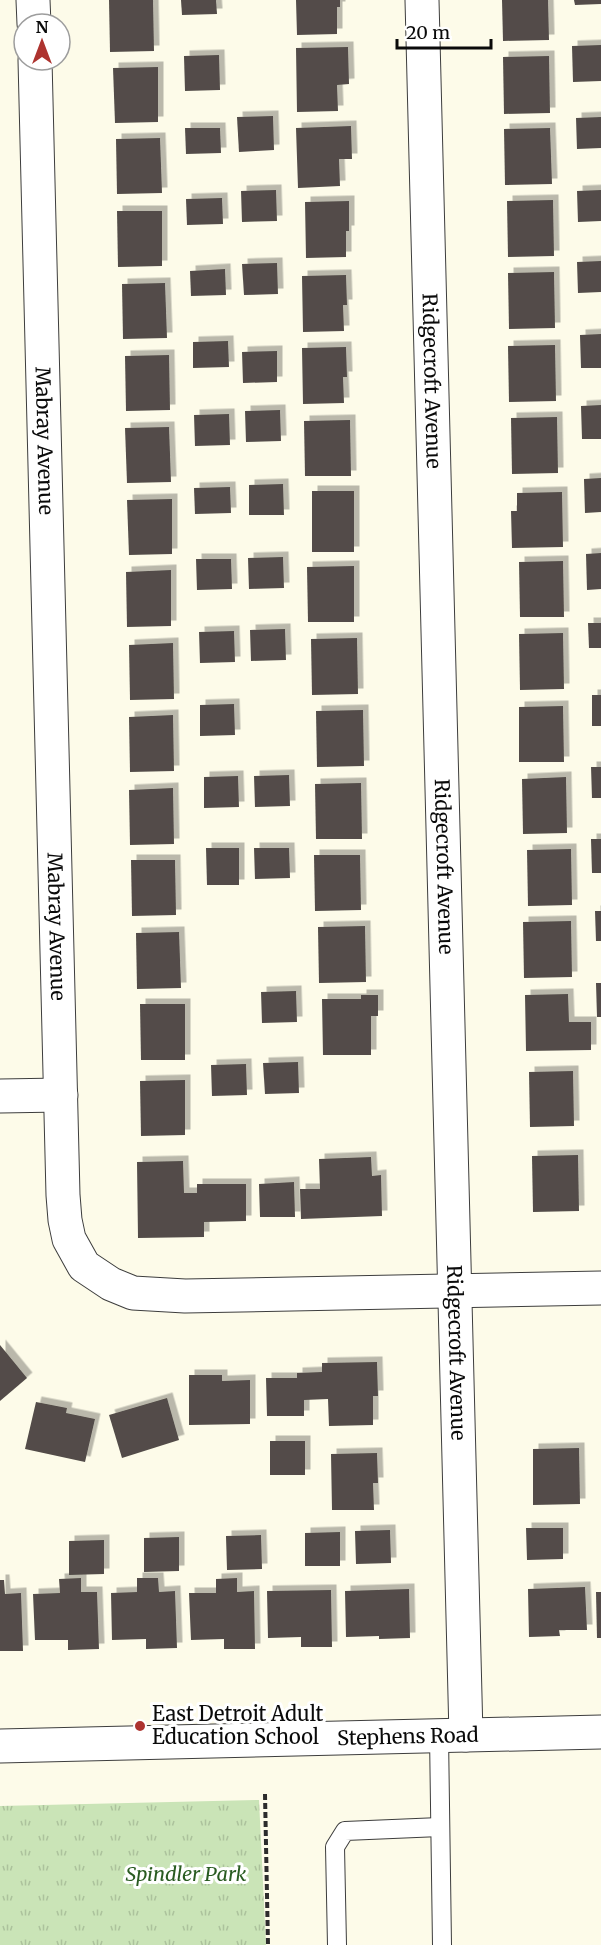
<svg xmlns="http://www.w3.org/2000/svg" width="601" height="1945" viewBox="0 0 601 1945" font-family="Merriweather,serif">
  <style>
    .park { fill: url(#park-tufts) }
    .building { fill: #524c48; filter: url(#shadow) }
    .lines { fill: none; stroke-linecap: round; stroke-linejoin: round }
    .service-casing { stroke: #3d3d3d; stroke-width: 20 }
    .minor-casing { stroke: #3d3d3d; stroke-width: 35 }
    .tertiary-casing { stroke: #3d3d3d; stroke-width: 35 }
    .path { stroke: #2c2c2c; stroke-width: 4; stroke-dasharray: 6 3; stroke-linecap: butt }
    .service { stroke: #fff; stroke-width: 18 }
    .minor { stroke: #fff; stroke-width: 33 }
    .tertiary { stroke: #fff; stroke-width: 33 }
    .poi-dot { fill: #ad332f; stroke: #fff; stroke-width: 2 }
    .labels { text-anchor: middle; stroke-width: 6; stroke-linejoin: round; paint-order: stroke }
    .street-label { font-size: 20px; fill: #0a0a0a; stroke: #fff }
    .poi-label { font-size: 20px; fill: #0a0a0a; stroke: #fff; text-anchor: start }
    .park-label { font-size: 20px; font-style: italic; fill: #295b21; stroke: #fff }
  </style>
  <defs>
    <pattern id="park-tufts" width="24" height="20" patternUnits="userSpaceOnUse" patternTransform="scale(1.5)"><rect width="24" height="20" fill="#cae4b7"/><path d="M3 7l-1-3M5 7V3M7 7l1-3M15 17l-1-3M17 17v-4M19 17l1-3" fill="none" stroke="#acc29c"/></pattern>
    <filter id="shadow"><feDropShadow dx="5.5" dy="-5.5" stdDeviation="0" flood-color="#0004"/></filter>
  </defs>
  <rect width="100%" height="100%" fill="#fdfbe9"/>
  <!-- park -->
  <polygon class="park" points="259,1800 266,1945 0,1945 0,1806"/>
  <!-- building -->
  <g class="building">
    <polygon points="109,0 153,0 154,51 110,52"/>
    <polygon points="181,0 216,0 217,14 182,15"/>
    <polygon points="296,0 340,0 340,7 337,7 337,34 297,35"/>
    <polygon points="502,0 548,0 549,40 503,41"/>
    <polygon points="574,0 601,0 601,4 575,5"/>
    <polygon points="601,45 601,81 573,82 572,46"/>
    <polygon points="348,47 349,84 337,85 338,111 297,112 296,48"/>
    <polygon points="219,55 220,90 185,91 184,56"/>
    <polygon points="549,56 550,113 504,114 503,57"/>
    <polygon points="158,67 158,122 115,123 113,68"/>
    <polygon points="273,116 274,150 239,152 237,117"/>
    <polygon points="601,117 601,148 577,149 576,118"/>
    <polygon points="351,126 352,159 339,159 340,186 298,188 296,128"/>
    <polygon points="185,128 220,128 221,153 186,154"/>
    <polygon points="550,128 552,184 505,185 504,129"/>
    <polygon points="160,138 162,193 117,194 116,139"/>
    <polygon points="276,190 277,221 242,222 241,191"/>
    <polygon points="601,190 601,221 578,222 577,191"/>
    <polygon points="222,198 223,224 187,225 186,199"/>
    <polygon points="553,200 554,256 508,257 507,201"/>
    <polygon points="349,201 349,231 346,231 346,257 306,258 305,202"/>
    <polygon points="117,211 162,211 162,266 118,267"/>
    <polygon points="601,261 601,292 578,293 577,262"/>
    <polygon points="277,263 278,294 244,295 242,264"/>
    <polygon points="225,269 226,295 191,296 190,271"/>
    <polygon points="554,272 555,328 509,329 508,273"/>
    <polygon points="346,275 347,305 343,305 344,331 303,332 302,276"/>
    <polygon points="165,283 167,338 123,339 122,284"/>
    <polygon points="601,334 601,368 581,368 580,335"/>
    <polygon points="228,341 229,367 193,368 193,342"/>
    <polygon points="555,345 556,401 509,402 508,346"/>
    <polygon points="346,347 347,377 343,377 344,403 303,404 302,348"/>
    <polygon points="277,351 277,382 243,383 242,352"/>
    <polygon points="169,355 170,410 126,411 125,356"/>
    <polygon points="601,405 601,439 582,439 581,406"/>
    <polygon points="280,410 281,441 246,442 245,411"/>
    <polygon points="229,414 230,445 195,446 194,415"/>
    <polygon points="557,417 558,473 512,474 511,418"/>
    <polygon points="350,420 351,476 305,476 304,421"/>
    <polygon points="169,427 171,482 127,483 125,428"/>
    <polygon points="601,478 601,512 585,513 584,479"/>
    <polygon points="283,484 284,515 249,515 249,485"/>
    <polygon points="230,487 231,513 195,514 194,488"/>
    <rect x="312" y="491" width="42" height="61"/>
    <polygon points="562,492 563,547 512,548 511,511 517,511 517,493"/>
    <polygon points="172,499 172,554 129,555 127,500"/>
    <polygon points="601,553 601,589 587,590 586,554"/>
    <polygon points="283,557 284,588 249,589 248,558"/>
    <polygon points="196,559 231,559 232,589 197,590"/>
    <polygon points="563,561 564,617 520,617 519,562"/>
    <polygon points="354,566 354,622 308,622 307,567"/>
    <polygon points="171,570 171,626 127,627 126,572"/>
    <polygon points="588,623 601,623 601,648 589,648"/>
    <polygon points="285,629 286,660 251,661 250,630"/>
    <polygon points="234,631 235,662 200,663 199,632"/>
    <polygon points="563,633 564,689 520,690 519,634"/>
    <polygon points="357,638 358,694 312,695 311,639"/>
    <polygon points="173,643 174,699 130,700 129,645"/>
    <rect x="592" y="695" width="9" height="31"/>
    <polygon points="234,704 235,735 200,736 200,705"/>
    <polygon points="563,706 564,762 519,762 519,707"/>
    <polygon points="363,710 364,766 317,767 316,711"/>
    <polygon points="173,715 174,771 130,772 129,717"/>
    <polygon points="591,767 601,767 601,798 592,798"/>
    <polygon points="289,775 290,806 255,807 254,776"/>
    <polygon points="238,776 239,807 204,808 204,777"/>
    <polygon points="566,777 567,833 523,834 522,779"/>
    <polygon points="361,783 362,839 316,839 315,784"/>
    <polygon points="173,788 174,844 130,845 129,790"/>
    <polygon points="591,839 601,839 601,873 592,873"/>
    <polygon points="206,848 239,848 239,885 207,885"/>
    <polygon points="254,848 289,848 290,878 255,879"/>
    <polygon points="571,849 572,905 528,906 527,850"/>
    <polygon points="314,855 360,855 361,910 315,911"/>
    <polygon points="131,860 175,860 176,915 132,916"/>
    <polygon points="595,911 601,911 601,941 596,941"/>
    <polygon points="571,921 572,977 524,978 523,922"/>
    <polygon points="365,926 366,982 319,983 318,927"/>
    <polygon points="179,932 181,988 137,989 136,933"/>
    <polygon points="596,983 601,983 601,1017 597,1017"/>
    <polygon points="296,991 297,1022 262,1023 261,992"/>
    <polygon points="568,994 569,1022 591,1022 591,1050 526,1051 525,995"/>
    <polygon points="361,995 378,995 378,1016 371,1016 371,1055 323,1055 322,999 361,999"/>
    <polygon points="140,1004 185,1004 185,1060 141,1060"/>
    <polygon points="298,1062 299,1093 265,1094 263,1063"/>
    <polygon points="246,1064 247,1095 212,1096 211,1065"/>
    <polygon points="573,1071 574,1126 530,1127 529,1072"/>
    <polygon points="185,1080 185,1135 141,1136 140,1081"/>
    <polygon points="578,1155 579,1211 533,1212 532,1156"/>
    <polygon points="371,1157 372,1176 381,1175 382,1216 301,1219 300,1189 320,1189 319,1159"/>
    <polygon points="183,1161 184,1193 197,1193 197,1184 246,1184 246,1221 204,1222 204,1237 138,1238 137,1162"/>
    <polygon points="294,1182 295,1217 260,1217 259,1184"/>
    <polygon points="0,1345 27,1378 0,1401"/>
    <polygon points="377,1362 378,1396 373,1396 373,1425 329,1426 328,1399 304,1400 304,1416 267,1416 266,1378 297,1378 297,1373 322,1372 322,1363"/>
    <polygon points="189,1375 222,1375 222,1381 250,1380 250,1424 189,1425"/>
    <polygon points="167,1398 179,1440 122,1458 109,1415"/>
    <polygon points="36,1402 67,1408 66,1413 95,1419 85,1462 25,1449"/>
    <rect x="270" y="1441" width="35" height="34"/>
    <polygon points="579,1448 580,1504 533,1505 533,1449"/>
    <polygon points="377,1453 378,1483 373,1483 374,1510 332,1510 331,1454"/>
    <polygon points="526,1528 563,1528 563,1559 527,1560"/>
    <polygon points="390,1530 391,1563 356,1564 355,1531"/>
    <polygon points="340,1532 340,1566 305,1566 305,1533"/>
    <polygon points="261,1535 262,1569 227,1570 226,1536"/>
    <polygon points="179,1537 179,1571 144,1572 144,1538"/>
    <polygon points="104,1540 104,1574 69,1575 69,1541"/>
    <polygon points="81,1578 81,1592 97,1592 99,1649 68,1650 68,1640 35,1640 33,1594 60,1593 59,1579"/>
    <polygon points="137,1578 158,1578 159,1592 175,1591 177,1648 146,1649 146,1639 112,1640 111,1593 137,1592"/>
    <polygon points="237,1578 237,1592 254,1591 255,1649 224,1649 224,1639 191,1640 189,1593 216,1593 216,1579"/>
    <polygon points="0,1580 4,1580 5,1594 21,1593 23,1651 0,1651"/>
    <polygon points="585,1587 587,1630 559,1630 560,1636 529,1637 528,1589"/>
    <polygon points="409,1589 410,1638 379,1639 379,1636 346,1637 345,1591"/>
    <polygon points="331,1590 332,1647 301,1647 301,1637 268,1638 267,1591"/>
    <polygon points="596,1592 601,1592 601,1638 597,1638"/>
  </g>
  <g class="lines">
    <!-- service casing -->
    <g class="service-casing">
      <g id="service">
        <polyline points="439,1735 442,1945"/>
        <polyline points="337,1945 335,1847 345,1831 440,1827"/>
      </g>
    </g>
    <!-- minor casing -->
    <g class="minor-casing">
      <g id="minor">
        <polyline points="33,0 34,24"/>
        <path id="s1" d="M422 0 466 1735"/>
        <path id="s2" d="M35 60 63 1195 65 1220 69 1239 84 1266 111 1284 133 1293 185 1296 601 1288"/>
        <polyline points="0,1096 61,1095"/>
      </g>
    </g>
    <!-- tertiary casing -->
    <g class="tertiary-casing">
      <g id="tertiary">
        <path id="s3" d="M0 1746 601 1732"/>
      </g>
    </g>
    <!-- path -->
    <polyline class="path" points="265,1794 268,1945"/>
    <!-- service -->
    <use href="#service" class="service"/>
    <!-- minor -->
    <use href="#minor" class="minor"/>
    <!-- tertiary -->
    <use href="#tertiary" class="tertiary"/>
  </g>
  <!-- markers -->
  <circle class="poi-dot" cx="140" cy="1726" r="6"/>
  <g class="labels">
    <!-- street labels -->
    <g class="street-label">
      <text dy="7" stroke="none"><textPath href="#s1" startOffset="381">Ridgecroft Avenue</textPath></text>
      <text dy="7" stroke="none"><textPath href="#s2" startOffset="381">Mabray Avenue</textPath></text>
      <text dy="7" stroke="none"><textPath href="#s1" startOffset="867">Ridgecroft Avenue</textPath></text>
      <text dy="7" stroke="none"><textPath href="#s2" startOffset="867">Mabray Avenue</textPath></text>
      <text dy="7" stroke="none"><textPath href="#s1" startOffset="1353">Ridgecroft Avenue</textPath></text>
      <text dy="7" stroke="none"><textPath href="#s3" startOffset="408">Stephens Road</textPath></text>
    </g>
    <!-- poi labels -->
    <g class="poi-label">
      <text x="152" y="1721">East Detroit Adult<tspan x="152" dy="23">Education School</tspan></text>
    </g>
    <!-- park labels -->
    <g class="park-label">
      <text x="186" y="1881">Spindler Park</text>
    </g>
  </g>
  <!-- north arrow -->
  <g transform="translate(42 42)"><circle r="28" fill="#ffffff" stroke="#9d9d9d" stroke-width="1.5"/>
  <path d="M0-4.5L10 22L0 15L-10 22Z" fill="#ad332f"/>
  <text y="-9" font-size="16" font-weight="bold" text-anchor="middle" fill="#0a0a0a">N</text>
  </g>
  <!-- scale -->
  <path d="M397 39v9h94v-9" fill="none" stroke="#0a0a0a" stroke-width="3"/>
  <text x="406" y="39" font-size="18" fill="#0a0a0a" stroke="#ffffff" stroke-width="4.5" paint-order="stroke">20 m</text>
</svg>
